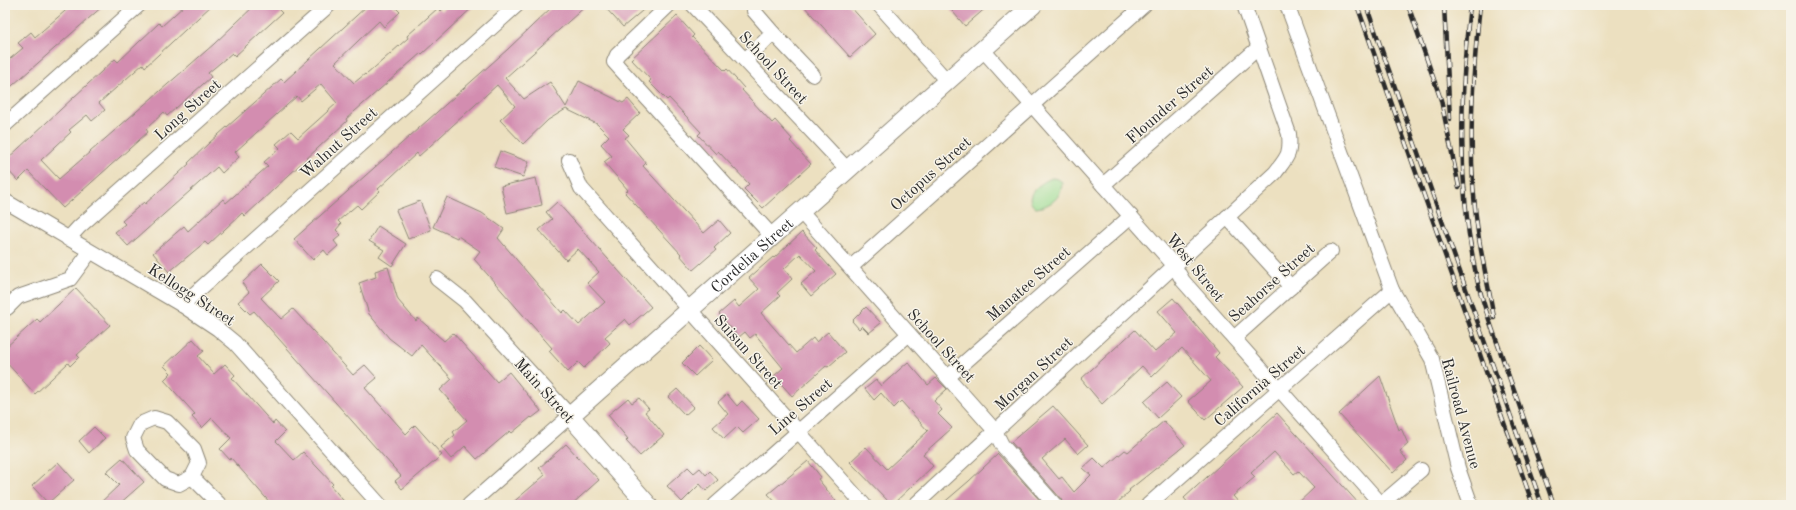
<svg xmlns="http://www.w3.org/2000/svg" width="1796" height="510" viewBox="0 0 1796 510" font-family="'Old Standard TT',serif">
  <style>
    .green { fill: #9cdd93; stroke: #64845f }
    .building { fill: #d38db0 }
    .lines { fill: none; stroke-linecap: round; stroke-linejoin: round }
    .minor-casing { stroke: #8c8676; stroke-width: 16 }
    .major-casing { stroke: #8c8676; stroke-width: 20 }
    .minor { stroke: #fff; stroke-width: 14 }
    .major { stroke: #fff; stroke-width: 18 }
    .rail-casing { stroke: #2b2b2b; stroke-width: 4.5 }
    .rail { stroke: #f7f3e8; stroke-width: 3; stroke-dasharray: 9; stroke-linecap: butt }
    .labels { text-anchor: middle; stroke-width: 3; stroke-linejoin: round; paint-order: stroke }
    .street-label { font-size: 16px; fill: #2b2b2b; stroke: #f7f3e8 }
  </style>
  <rect width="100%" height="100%" fill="#f7f3e8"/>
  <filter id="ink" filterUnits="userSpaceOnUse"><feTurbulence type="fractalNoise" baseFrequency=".025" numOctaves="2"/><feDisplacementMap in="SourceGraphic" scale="8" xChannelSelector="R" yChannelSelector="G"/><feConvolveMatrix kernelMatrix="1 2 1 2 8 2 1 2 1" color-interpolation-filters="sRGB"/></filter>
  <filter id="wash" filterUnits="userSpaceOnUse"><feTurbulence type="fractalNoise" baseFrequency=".012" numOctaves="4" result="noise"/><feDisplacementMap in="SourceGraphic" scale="16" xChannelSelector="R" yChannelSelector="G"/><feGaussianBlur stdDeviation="0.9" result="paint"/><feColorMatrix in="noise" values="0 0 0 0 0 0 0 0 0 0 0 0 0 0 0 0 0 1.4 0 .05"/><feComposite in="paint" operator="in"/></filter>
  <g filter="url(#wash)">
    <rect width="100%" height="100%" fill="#ece0c0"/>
    <!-- green -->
    <path class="green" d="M1052 178 1058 179 1062 182C1062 198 1050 206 1036 208 1020 197 1041 182 1052 178Z"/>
    <g id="blocks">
      <!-- building -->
      <g class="building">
        <polygon points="72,5 104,5 5,92 5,63 23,48 18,43 31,32 35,37"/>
        <polygon points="185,5 212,5 145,67 143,64 99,103 105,110 92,121 87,115 69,130 71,132 41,160 59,179 214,44 255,5 274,5 282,13 235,56 232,53 208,73 211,77 167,116 164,112 146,129 148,132 63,208 28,171 18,181 5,167 5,161 115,59 118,62 159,23 162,26"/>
        <polygon points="368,5 393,5 400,12 384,27 379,21 335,63 354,83 365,74 366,75 408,38 407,36 438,8 441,11 447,5 475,5 422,54 421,53 346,119 347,121 245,216 242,213 208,245 205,242 169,272 153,253 184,226 188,231 223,199 226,203 268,166 264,162 280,148 276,144 291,131 298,138 337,103 321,84 301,101 297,96 235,152 239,157 222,173 217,167 128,246 115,232 125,224 122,221 144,202 145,204 189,164 188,163 209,143 281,79 284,82"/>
        <polygon points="554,5 587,5 505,78 524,99 550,82 566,107 579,81 623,103 628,99 640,113 623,129 629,135 625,138 646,163 643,166 704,233 719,220 730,233 714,248 716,250 693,270 680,255 681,254 625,193 628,190 604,162 612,156 601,144 609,136 597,124 566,109 548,120 523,144 500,120 515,106 497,85 419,156 417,153 378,189 380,191 361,209 357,205 338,221 341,224 336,230 341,235 334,241 338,246 328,255 324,250 313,260 294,239 508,49"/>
        <polygon points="603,5 649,5 623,27"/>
        <polygon points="803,5 849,5 875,34 850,57"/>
        <polygon points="947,5 989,5 965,26"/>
        <polygon points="677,16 694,35 692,37 725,71 727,69 744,88 742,90 772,123 775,120 792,139 790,141 811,164 763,208 744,189 749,184 718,151 716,154 698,135 701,132 669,98 667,100 649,82 651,80 631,59"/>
        <polygon points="500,151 529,162 523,177 494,167"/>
        <polygon points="536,178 542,205 507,213 501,186"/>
        <polygon points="447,197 482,213 504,229 498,238 562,313 565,310 579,325 605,302 587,283 599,272 578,249 566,260 539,230 552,219 546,212 557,202 651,307 630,325 625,319 605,337 610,343 584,368 578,362 568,372 549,351 552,348 474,259 480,251 458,236 457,238 433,227"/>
        <polygon points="420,201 431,230 408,239 396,210"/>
        <polygon points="378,226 406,244 392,266 379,257 384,250 369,241"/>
        <polygon points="802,232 817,248 815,250 836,274 811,296 801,284 816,271 800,254 784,269 792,279 777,293 780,296 761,313 796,353 813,338 816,342 828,332 845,352 828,367 826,366 792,396 774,376 783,368 755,334 750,338 745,332 739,337 719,314 734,301 739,307 759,289 749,278 773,257 774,258"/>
        <polygon points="262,264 279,281 261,298 281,319 293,309 353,375 365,365 377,378 365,388 406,434 415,425 442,455 402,489 395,481 401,476 254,311 250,314 238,302 249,292 242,283"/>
        <polygon points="388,267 398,300 416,321 418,318 444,341 453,333 497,382 509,372 541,411 532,418 531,417 512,433 510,431 477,459 465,446 451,459 441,447 455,435 453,432 467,420 440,390 452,379 421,345 412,356 389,338 369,314 359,283 376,277 375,271"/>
        <polygon points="76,288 110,325 77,355 79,357 70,366 68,363 35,394 5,361 5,348 37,319 40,322"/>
        <polygon points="1173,298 1219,353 1215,357 1243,387 1205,420 1188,401 1211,381 1182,348 1152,377 1142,366 1102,404 1081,379 1135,330 1155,352 1177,333 1158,311"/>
        <polygon points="866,307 881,323 869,333 862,326 859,329 852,321"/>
        <polygon points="193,339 204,351 198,356 214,374 225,364 235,375 232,378 273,424 275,421 285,432 276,441 294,460 303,452 333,484 331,486 347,505 272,505 231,458 230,460 220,449 231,438 212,418 202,428 192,417 195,414 164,380 171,373 164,366"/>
        <polygon points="699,346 712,360 695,376 682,363"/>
        <polygon points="908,362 928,385 936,378 947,389 934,401 942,410 938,414 952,428 923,454 933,466 892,505 850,462 866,447 887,469 928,431 901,401 894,408 881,393 874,400 865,389 876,380 881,386"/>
        <polygon points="1380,376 1399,430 1401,428 1408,444 1400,451 1407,460 1393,473 1339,414"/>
        <polygon points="1167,382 1181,397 1158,418 1144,402"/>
        <polygon points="677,389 694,407 685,415 668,397"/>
        <polygon points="727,394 737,406 742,401 759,419 743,433 737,427 724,439 713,427 728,414 718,402"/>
        <polygon points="628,398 632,403 639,398 649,409 645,412 664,435 640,456 626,441 628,439 608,415"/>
        <polygon points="1053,406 1088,445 1078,454 1065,439 1042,459 1059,479 1062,477 1074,492 1091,475 1083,468 1094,458 1104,468 1125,450 1128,452 1164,421 1185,445 1129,490 1130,491 1115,505 1063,505 1061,499 1011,442"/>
        <polygon points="1277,413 1360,505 1296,505 1314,488 1298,471 1294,474 1274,452 1251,473 1255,477 1233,496 1241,505 1190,505 1184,498"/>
        <polygon points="94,427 105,438 89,453 79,441"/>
        <polygon points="566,444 599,480 571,505 510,505 545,475 539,468"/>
        <polygon points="998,454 1044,505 941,505 969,481"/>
        <polygon points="122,458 144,482 118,505 98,505 119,485 106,472"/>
        <polygon points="808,461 821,477 818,479 839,505 778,505 768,494"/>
        <polygon points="58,462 74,480 48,503 32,486"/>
        <polygon points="688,467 694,473 700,468 706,475 710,471 718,480 706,491 700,484 682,502 667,486"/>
      </g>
    </g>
  </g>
  <g filter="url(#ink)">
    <use href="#blocks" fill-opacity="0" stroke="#8c8676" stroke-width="1"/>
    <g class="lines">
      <!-- minor casing -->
      <g class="minor-casing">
        <g id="minor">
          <polyline points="669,5 617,55 614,62 772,236"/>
          <polyline points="693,5 847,169"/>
          <polyline points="879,5 947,81"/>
          <polyline points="1287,5 1392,290 1432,359 1458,468 1471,505"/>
          <polyline points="773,33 813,75"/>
          <polyline points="983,50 1174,265 1183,281 1382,505"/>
          <polyline points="745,60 773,33 754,11"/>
          <polyline points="5,125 139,5"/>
          <polyline points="569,160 581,188 864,505"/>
          <polyline points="1103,185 1258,48"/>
          <polyline points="5,201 182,305 218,329 235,343 380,505"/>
          <polyline points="800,211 989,424 995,431 1002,445 1055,505"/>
          <polyline points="1227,217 1291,287"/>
          <polyline points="68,239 79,227 329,5"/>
          <polyline points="851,267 1144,5"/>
          <polyline points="437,279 465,301 570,416 469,505"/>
          <polyline points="182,305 517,5"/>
          <polyline points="7,308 18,297 70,279 90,252"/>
          <polyline points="1234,338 1331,251"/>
          <polyline points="948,377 1131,216"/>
          <polygon points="154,418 167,422 194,449 199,463 192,477 179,484 165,479 137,450 133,438 140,424"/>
          <polyline points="192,477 220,505"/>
          <polyline points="715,505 909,334"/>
          <path d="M915 505 1275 173C1287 157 1291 155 1289 134L1244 5"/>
          <polyline points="1148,505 1392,290"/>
          <polyline points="1380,505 1421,470"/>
        </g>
      </g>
      <!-- major casing -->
      <g class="major-casing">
        <g id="major">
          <path id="s1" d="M648 505 570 416 1033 5"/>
        </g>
      </g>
      <!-- minor -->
      <use href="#minor" class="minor"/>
      <!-- major -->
      <use href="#major" class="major"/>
      <!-- rail casing -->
      <g class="rail-casing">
        <g id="rail">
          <polyline points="1357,5 1533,505"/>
          <polyline points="1366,5 1542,505"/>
          <polyline points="1408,5 1441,100 1459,187"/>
          <polyline points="1444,5 1450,119"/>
          <path d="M1470 5C1460 96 1457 188 1477 279 1484 310 1497 340 1507 371 1523 415 1538 460 1554 505"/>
          <path d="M1480 5C1472 80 1467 157 1478 232 1482 260 1489 289 1494 318"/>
        </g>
      </g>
      <!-- rail -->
      <use href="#rail" class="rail"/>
    </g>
  </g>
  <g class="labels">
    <!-- street labels -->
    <g class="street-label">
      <text transform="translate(774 67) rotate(47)" y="6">School Street</text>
      <text transform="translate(1169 104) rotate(-41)" y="6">Flounder Street</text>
      <text transform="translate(187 109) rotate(-42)" y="6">Long Street</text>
      <text transform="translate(338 142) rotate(-42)" y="6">Walnut Street</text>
      <text transform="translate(930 173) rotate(-42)" y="6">Octopus Street</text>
      <text dy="6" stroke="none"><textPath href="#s1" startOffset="361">Cordelia Street</textPath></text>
      <text transform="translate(1196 267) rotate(51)" y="6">West Street</text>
      <text transform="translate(1271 282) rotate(-42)" y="6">Seahorse Street</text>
      <text transform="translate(1028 283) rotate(-41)" y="6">Manatee Street</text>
      <text transform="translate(192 294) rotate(33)" y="6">Kellogg Street</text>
      <text transform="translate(942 345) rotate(48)" y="6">School Street</text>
      <text transform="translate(749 351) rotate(48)" y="6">Suisun Street</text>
      <text transform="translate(1033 373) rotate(-43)" y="6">Morgan Street</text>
      <text transform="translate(1259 385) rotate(-41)" y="6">California Street</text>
      <text transform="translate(545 390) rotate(48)" y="6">Main Street</text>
      <text transform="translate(800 406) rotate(-41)" y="6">Line Street</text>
      <text transform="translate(1462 413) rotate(75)" y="6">Railroad Avenue</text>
    </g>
  </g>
  <!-- margin -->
  <rect width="1796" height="510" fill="none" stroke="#f7f3e8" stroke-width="20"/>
</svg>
